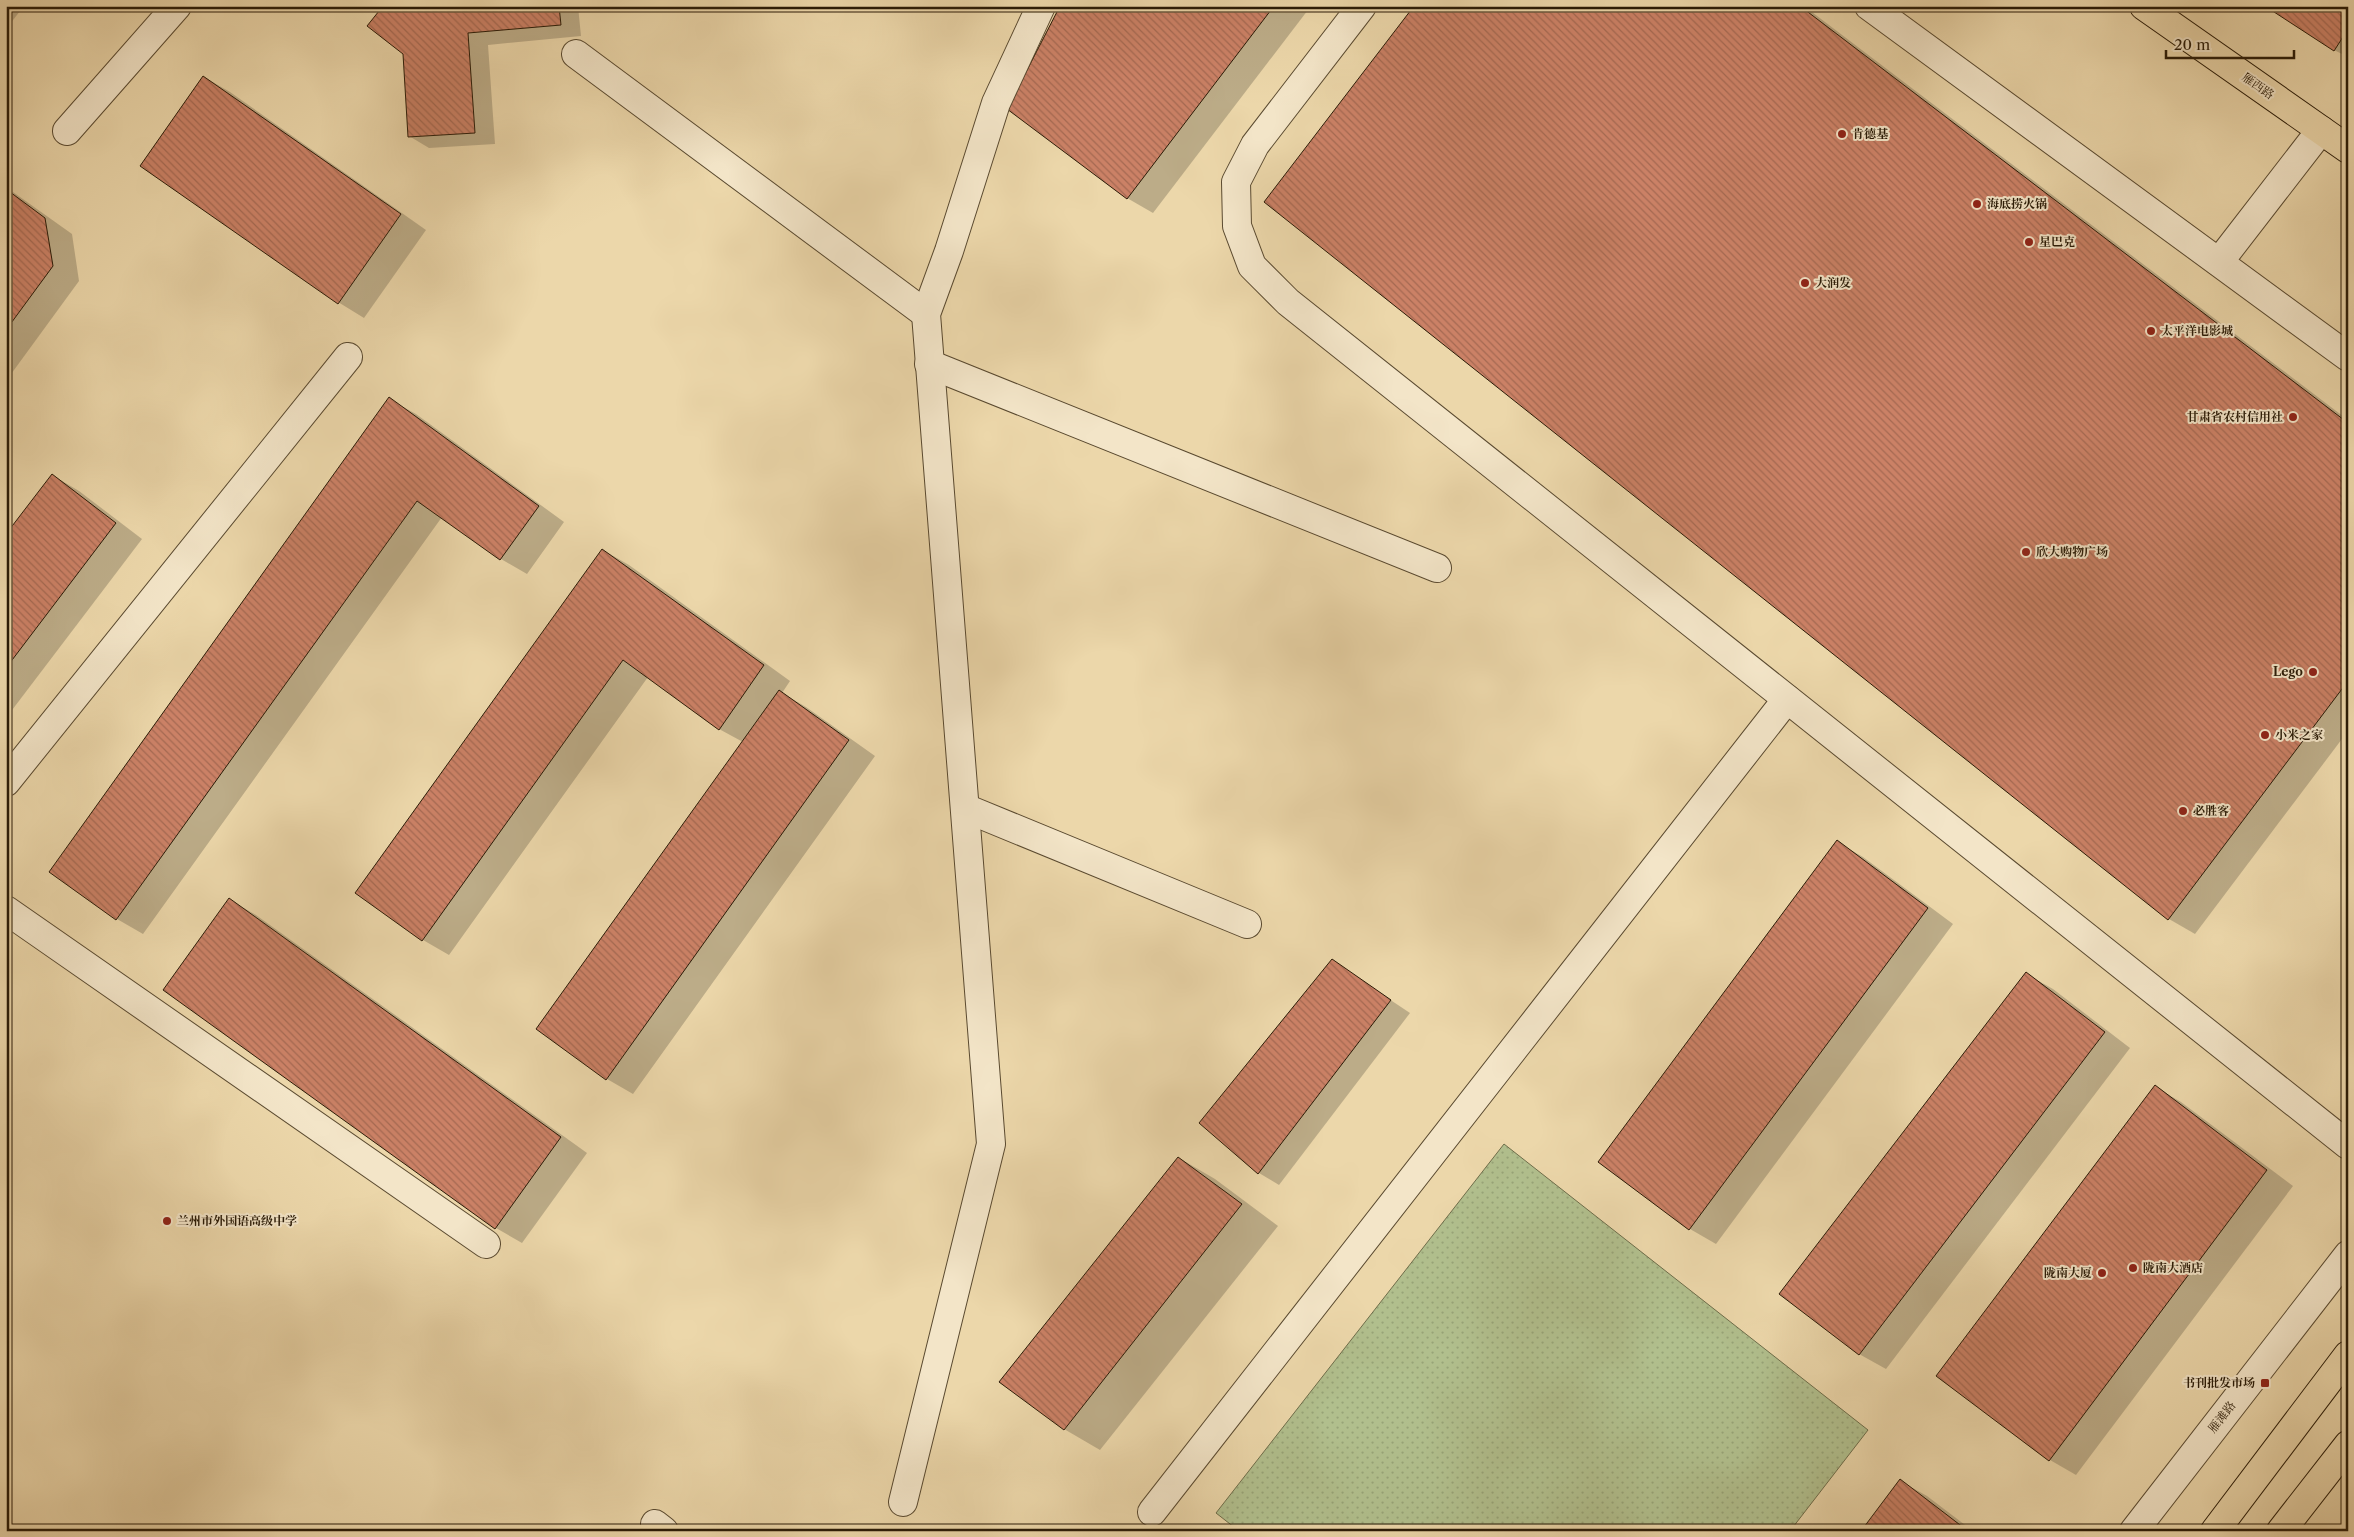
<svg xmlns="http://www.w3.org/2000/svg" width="2354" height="1537" viewBox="0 0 2354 1537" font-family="'Libre Caslon Text','Noto Serif SC',serif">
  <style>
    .grass { fill: url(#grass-dots); stroke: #6e6d4a }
    .shadow { fill: #0003 }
    .building { fill: url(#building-back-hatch); stroke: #2a1b07 }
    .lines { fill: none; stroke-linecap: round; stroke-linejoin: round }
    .minor-casing { stroke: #5a4a30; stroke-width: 30 }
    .major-casing { stroke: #2a1b07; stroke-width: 30 }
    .minor { stroke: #f3e5c8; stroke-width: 28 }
    .major { stroke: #ecd7aa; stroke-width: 28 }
    .poi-dot { fill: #8f2418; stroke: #f3e5c8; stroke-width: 2 }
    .labels { text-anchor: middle; stroke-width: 4; stroke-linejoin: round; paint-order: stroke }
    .street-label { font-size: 12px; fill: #2a1b07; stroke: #f3e5c8 }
    .poi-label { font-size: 12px; font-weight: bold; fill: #2a1b07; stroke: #f3e5c8; text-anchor: start }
  </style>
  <defs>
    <pattern id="grass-dots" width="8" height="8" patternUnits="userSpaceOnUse" patternTransform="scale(1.25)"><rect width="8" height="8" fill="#b1bf8d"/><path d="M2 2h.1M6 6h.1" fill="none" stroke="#98a478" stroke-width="1.8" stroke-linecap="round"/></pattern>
    <pattern id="building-back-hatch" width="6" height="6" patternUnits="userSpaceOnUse" patternTransform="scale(1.25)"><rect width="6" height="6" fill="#cb8166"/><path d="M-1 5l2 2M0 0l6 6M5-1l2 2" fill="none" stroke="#a56952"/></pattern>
  </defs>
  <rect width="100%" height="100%" fill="#ecd7aa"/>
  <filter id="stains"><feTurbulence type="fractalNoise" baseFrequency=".004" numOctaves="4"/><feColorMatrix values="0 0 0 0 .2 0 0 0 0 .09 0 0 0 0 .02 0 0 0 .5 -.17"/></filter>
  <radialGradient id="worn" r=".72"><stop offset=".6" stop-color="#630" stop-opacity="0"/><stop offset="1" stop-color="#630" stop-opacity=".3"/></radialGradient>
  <!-- grass -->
  <polygon class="grass" points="1504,1144 1868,1430 1790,1531 1239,1531 1216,1513"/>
  <!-- shadow -->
  <g class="shadow">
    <polygon points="6,6 24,6 6,29"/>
    <polygon points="384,6 578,6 581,36 488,45 495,144 429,148 409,136 404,53"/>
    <polygon points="1062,6 1311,6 1153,213 1127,198"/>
    <polygon points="1416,6 1804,6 2348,420 2348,731 2195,934 2169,919 1266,202"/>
    <polygon points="2348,6 2348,57 2334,50"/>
    <polygon points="204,77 230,92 426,230 364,318 338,302"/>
    <polygon points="6,187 72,234 79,281 6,381"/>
    <polygon points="389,399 416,414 564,522 527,574 501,559 442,517 143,934 117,919"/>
    <polygon points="52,475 79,491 142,539 6,718 6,536"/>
    <polygon points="603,550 629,565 790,681 782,693 806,707 875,756 633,1094 607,1079 743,742 719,729 648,677 449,955 423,940 357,892"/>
    <polygon points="1837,842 1863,857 1953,924 1716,1244 1690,1229 1600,1162"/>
    <polygon points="230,900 256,915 587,1153 522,1243 496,1228 165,990"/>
    <polygon points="1332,961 1410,1013 1279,1185 1259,1173 1201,1123"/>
    <polygon points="2026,974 2053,989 2130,1048 1886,1369 1859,1354"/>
    <polygon points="2155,1087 2181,1102 2293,1186 2076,1475 2050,1460"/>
    <polygon points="1179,1158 1215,1179 1278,1226 1100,1450 1064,1429"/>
    <polygon points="1900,1481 1927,1496 1973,1531 1862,1531"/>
  </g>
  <!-- building -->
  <g class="building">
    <polygon points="383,6 559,6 561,25 468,33 475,133 408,137 403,54 367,26"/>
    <polygon points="1060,6 1274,6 1127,199 1007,109"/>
    <polygon points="1414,6 1800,6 2348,423 2348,681 2168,920 1264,202"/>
    <polygon points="2273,6 2348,6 2348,29 2334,51 2271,10"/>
    <polygon points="203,76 401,214 338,304 140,166"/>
    <polygon points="6,189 45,218 53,266 6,330"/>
    <polygon points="389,397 539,506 500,560 417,501 116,920 49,872"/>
    <polygon points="52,474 116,523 6,668 6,534"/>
    <polygon points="602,549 764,665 719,730 623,660 422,941 355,893"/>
    <polygon points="779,690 849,740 606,1080 536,1029"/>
    <polygon points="1837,840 1928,908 1689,1230 1598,1162"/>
    <polygon points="229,898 561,1137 495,1229 163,990"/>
    <polygon points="1332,959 1391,1000 1258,1174 1199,1123"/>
    <polygon points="2026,972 2105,1032 1859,1355 1779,1294"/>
    <polygon points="2155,1085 2267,1170 2049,1461 1936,1376"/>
    <polygon points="1178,1157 1242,1204 1064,1430 999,1382"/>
    <polygon points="1900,1479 1968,1531 1861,1531"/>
  </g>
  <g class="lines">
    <!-- minor casing -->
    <g class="minor-casing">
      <g id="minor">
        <polyline points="1362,6 1255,145 1236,182 1237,226 1252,266 1288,302 2348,1145"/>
        <polyline points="1869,6 2348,357"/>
        <polyline points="576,54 926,314"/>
        <polyline points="67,131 177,6"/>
        <polyline points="2219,262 2321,130"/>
        <polyline points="929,364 1437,568"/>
        <polyline points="6,782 348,357"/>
        <polyline points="965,808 1247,924"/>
        <polyline points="6,910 486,1244"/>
        <polyline points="903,1502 991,1144 926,314 949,251 996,103 1041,6"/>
        <polyline points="1152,1512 1787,699"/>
        <polyline points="655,1524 664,1531"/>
        <polyline points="2134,1531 2348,1255"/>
      </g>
    </g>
    <!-- major casing -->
    <g class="major-casing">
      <g id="major">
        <polyline points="2144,6 2348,149"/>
        <polyline points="2215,1531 2348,1355"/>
        <polyline points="2281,1531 2348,1445"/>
      </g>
    </g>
    <!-- minor -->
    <use href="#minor" class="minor"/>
    <!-- major -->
    <use href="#major" class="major"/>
  </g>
  <!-- markers -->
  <g class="poi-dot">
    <circle cx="1842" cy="134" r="5"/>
    <circle cx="1977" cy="204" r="5"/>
    <circle cx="2029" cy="242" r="5"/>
    <circle cx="1805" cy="283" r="5"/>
    <circle cx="2151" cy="331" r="5"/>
    <circle cx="2293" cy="417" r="5"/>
    <circle cx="2026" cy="552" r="5"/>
    <circle cx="2313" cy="672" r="5"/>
    <circle cx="2265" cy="735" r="5"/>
    <circle cx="2183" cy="811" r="5"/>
    <circle cx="167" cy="1221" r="5"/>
    <circle cx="2133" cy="1268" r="5"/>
    <circle cx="2102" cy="1273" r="5"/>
    <rect x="2260" y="1378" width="10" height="10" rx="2.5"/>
  </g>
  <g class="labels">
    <!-- street labels -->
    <g class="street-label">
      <text transform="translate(2258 86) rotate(35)" y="4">雁西路</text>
      <text transform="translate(2222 1417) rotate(-52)" y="4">雁滩路</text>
    </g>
    <!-- poi labels -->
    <g class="poi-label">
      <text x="1852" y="138">肯德基</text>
      <text x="1987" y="208">海底捞火锅</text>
      <text x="2039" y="246">星巴克</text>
      <text x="1815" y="287">大润发</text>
      <text x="2161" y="335">太平洋电影城</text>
      <text x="2283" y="421" text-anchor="end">甘肃省农村信用社</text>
      <text x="2036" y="556">欣大购物广场</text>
      <text x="2303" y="676" text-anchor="end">Lego</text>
      <text x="2275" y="739">小米之家</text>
      <text x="2193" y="815">必胜客</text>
      <text x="177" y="1225">兰州市外国语高级中学</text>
      <text x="2143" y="1272">陇南大酒店</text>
      <text x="2092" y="1277" text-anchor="end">陇南大厦</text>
      <text x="2255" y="1387" text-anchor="end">书刊批发市场</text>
    </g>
  </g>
  <!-- margin -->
  <rect width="2354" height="1537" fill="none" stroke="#ecd7aa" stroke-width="25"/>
  <rect x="8" y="8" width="2339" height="1522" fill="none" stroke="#2a1b07" stroke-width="2.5"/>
  <rect x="12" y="12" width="2329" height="1512" fill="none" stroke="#2a1b07"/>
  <!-- scale -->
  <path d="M2166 50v8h128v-8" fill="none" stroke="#2a1b07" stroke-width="2.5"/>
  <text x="2174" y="50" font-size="15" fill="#2a1b07" stroke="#f3e5c8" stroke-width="4" paint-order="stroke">20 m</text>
  <rect width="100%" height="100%" filter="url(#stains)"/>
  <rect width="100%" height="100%" fill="url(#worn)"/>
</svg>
